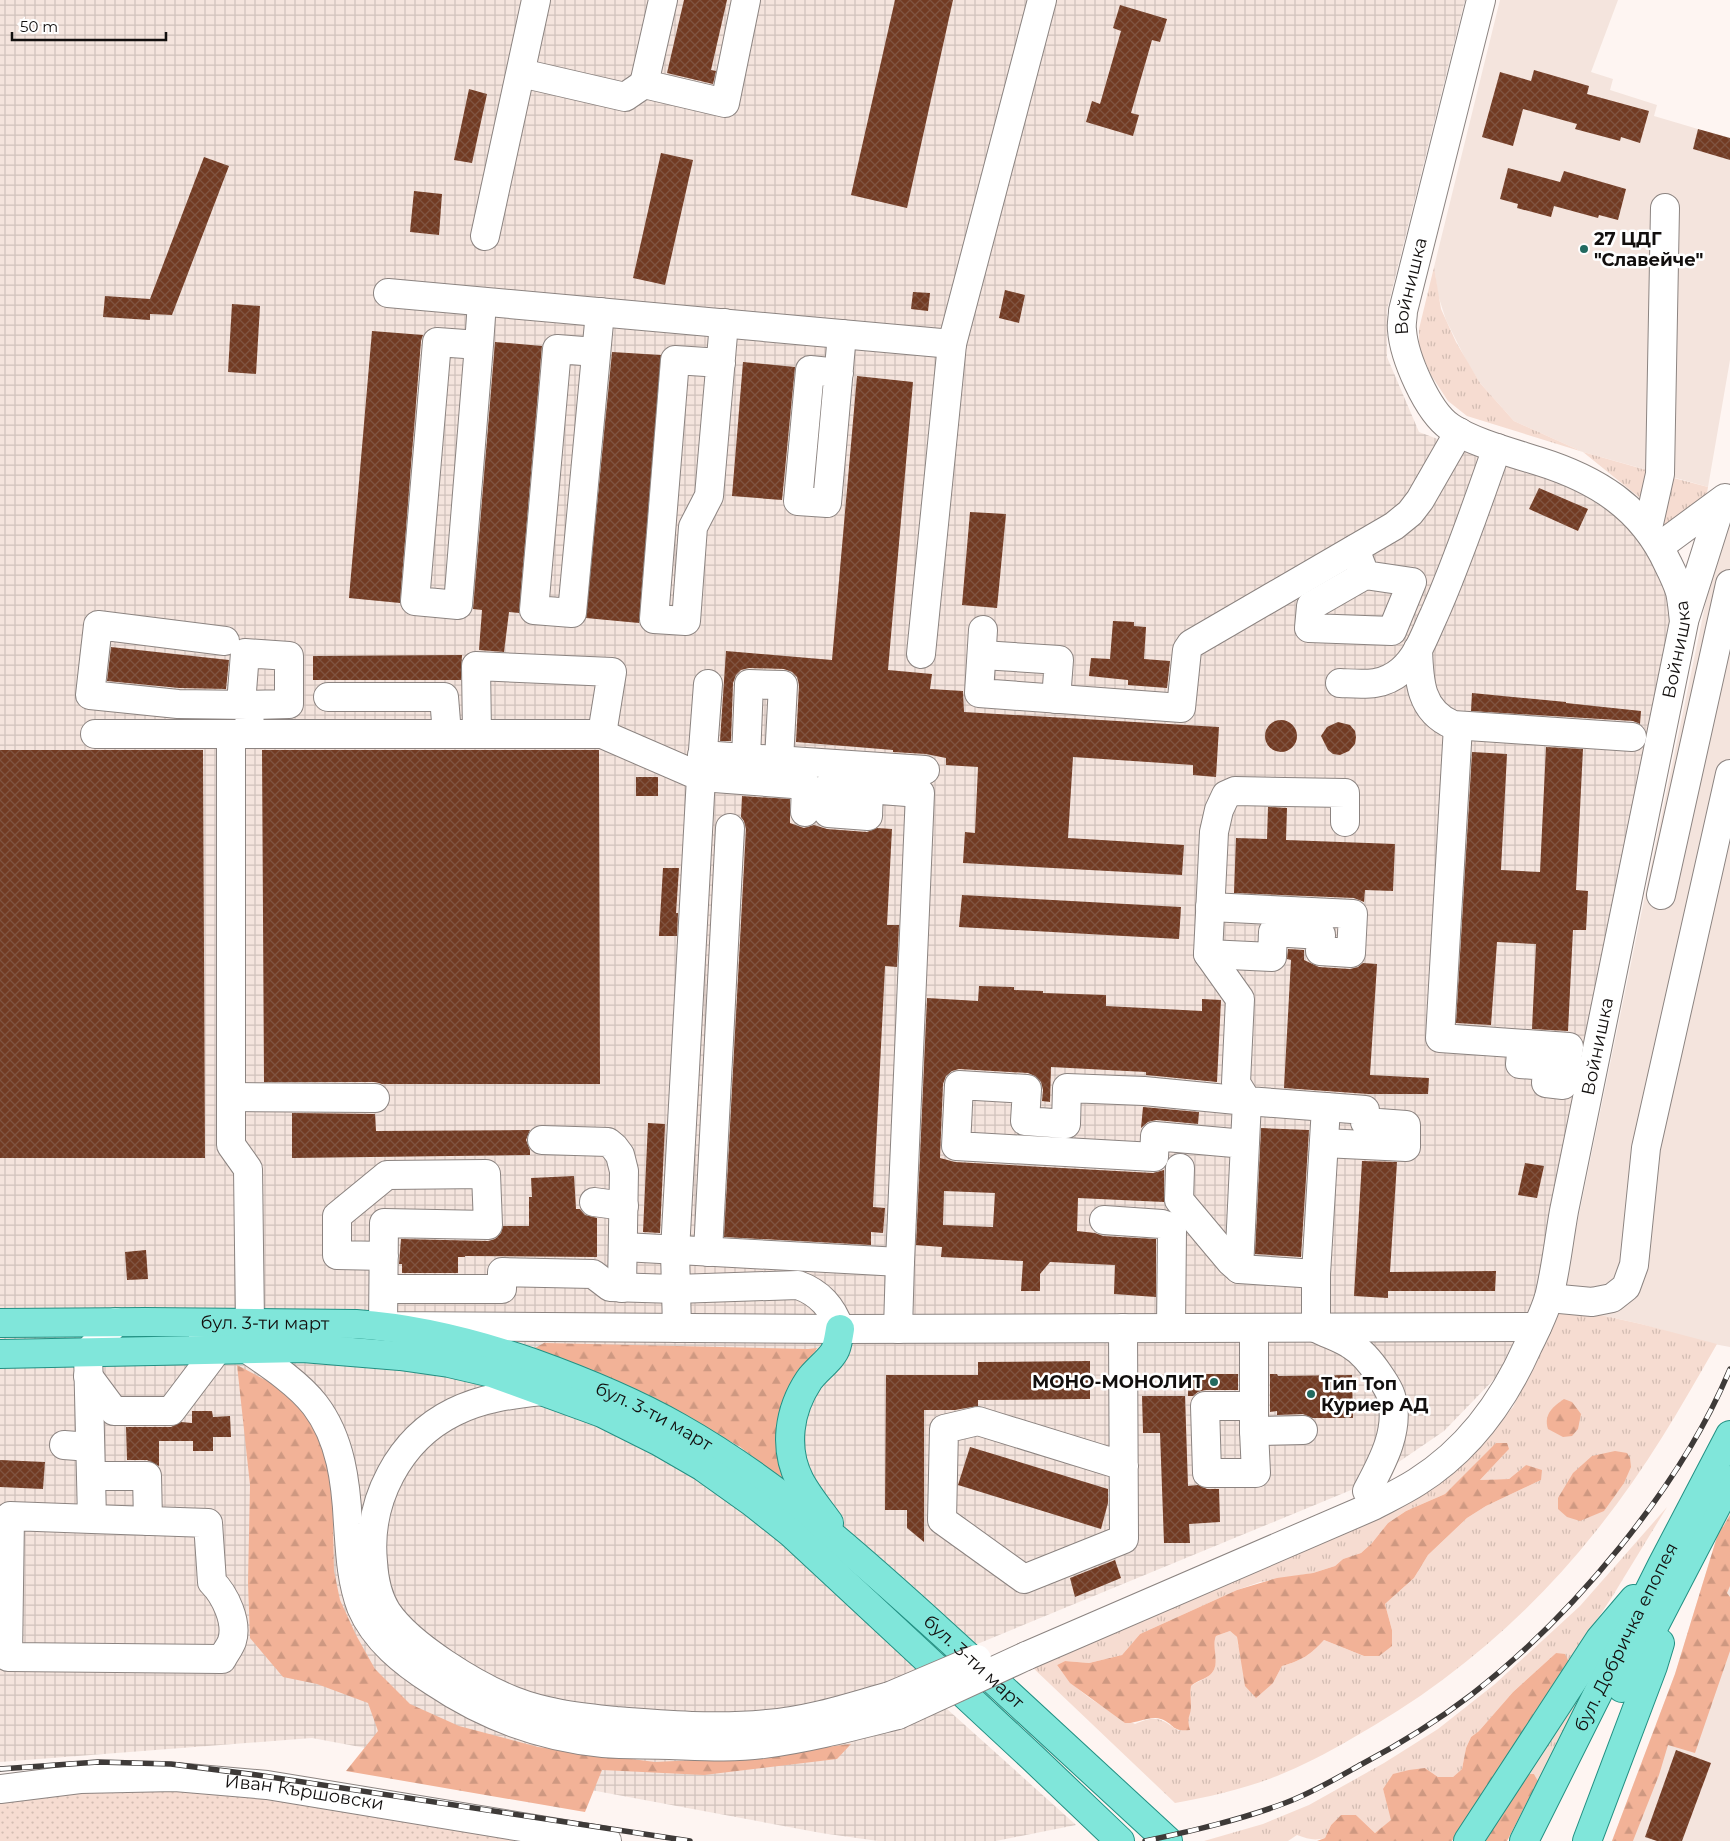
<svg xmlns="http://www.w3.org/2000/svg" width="1730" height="1841" viewBox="0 0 1730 1841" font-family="Montserrat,sans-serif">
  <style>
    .built { fill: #f4e4dd }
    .industrial { fill: url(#industrial-grid) }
    .grass { fill: url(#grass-tufts); fill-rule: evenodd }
    .forest { fill: url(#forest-firs) }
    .garden { fill: url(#garden-dots) }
    .building { fill: url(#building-cross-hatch); fill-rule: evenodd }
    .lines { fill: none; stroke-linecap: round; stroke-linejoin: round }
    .minor-casing { stroke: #8c8481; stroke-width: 30 }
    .major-casing { stroke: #229083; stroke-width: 30 }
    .minor { stroke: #fff; stroke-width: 28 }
    .major { stroke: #80e6da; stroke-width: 28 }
    .rail-casing { stroke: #3e3a38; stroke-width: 5.5 }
    .rail { stroke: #fff; stroke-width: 4; stroke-dasharray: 11; stroke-linecap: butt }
    .minor-bridge-casing { stroke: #8c8481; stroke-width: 30; stroke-linecap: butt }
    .minor-bridge { stroke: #fff; stroke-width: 28 }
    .poi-dot { fill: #226a60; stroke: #fff; stroke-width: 2 }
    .labels { text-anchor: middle; stroke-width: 5; stroke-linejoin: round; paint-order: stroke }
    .poi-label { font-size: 18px; font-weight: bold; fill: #120f0e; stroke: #fff; text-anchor: start }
    .street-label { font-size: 18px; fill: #120f0e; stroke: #fff }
  </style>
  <defs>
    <pattern id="industrial-grid" width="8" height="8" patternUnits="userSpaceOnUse" patternTransform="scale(1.25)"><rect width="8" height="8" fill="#f4e4dd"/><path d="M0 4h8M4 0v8" fill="none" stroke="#d0c2bc"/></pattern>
    <pattern id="grass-tufts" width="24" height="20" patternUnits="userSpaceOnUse" patternTransform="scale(1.25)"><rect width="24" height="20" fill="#f6dcd1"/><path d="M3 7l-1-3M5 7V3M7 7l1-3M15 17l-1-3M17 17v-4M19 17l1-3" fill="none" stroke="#d2bcb2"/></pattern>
    <pattern id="forest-firs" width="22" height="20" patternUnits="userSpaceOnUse" patternTransform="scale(1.25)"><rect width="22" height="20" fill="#f2b297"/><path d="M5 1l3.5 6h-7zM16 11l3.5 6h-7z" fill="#ce9881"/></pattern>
    <pattern id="garden-dots" width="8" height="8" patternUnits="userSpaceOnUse" patternTransform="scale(1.25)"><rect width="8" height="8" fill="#f6dcd1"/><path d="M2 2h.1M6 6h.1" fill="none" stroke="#d2bcb2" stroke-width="1.8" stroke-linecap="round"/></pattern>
    <pattern id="building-cross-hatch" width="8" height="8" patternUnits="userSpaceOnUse" patternTransform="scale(1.25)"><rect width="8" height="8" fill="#723b23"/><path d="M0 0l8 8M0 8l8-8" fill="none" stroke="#805441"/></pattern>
  </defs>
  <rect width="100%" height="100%" fill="#fef5f2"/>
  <!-- built -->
  <g class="built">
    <polygon points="1500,0 1618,0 1591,72 1613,79 1610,90 1657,105 1654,116 1698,129 1693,149 1730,160 1730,360 1708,487 1583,452 1514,421 1480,383 1467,362 1446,320 1438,295 1434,267"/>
    <polygon points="1730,523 1730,1347 1703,1342 1641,1324 1560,1306 1706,601"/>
    <polygon points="1730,1508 1730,1841 1612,1841 1675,1674 1720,1527"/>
  </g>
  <!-- industrial -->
  <polygon class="industrial" points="0,0 1465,0 1387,310 1387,357 1419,432 1486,457 1551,474 1606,501 1655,549 1676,621 1542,1270 1525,1327 1504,1369 1444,1431 1368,1483 907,1673 1076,1825 996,1841 878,1841 821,1833 312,1738 0,1762"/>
  <!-- grass -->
  <g class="grass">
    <polygon points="1434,267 1441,309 1456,342 1480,383 1514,421 1583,452 1650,471 1645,502 1583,452 1467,416 1448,401 1431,375 1419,348 1419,329"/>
    <polygon points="1666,476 1708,487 1705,504 1667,532 1658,516"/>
    <path d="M1560 1306 1641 1324 1717 1344C1680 1409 1643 1473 1596 1531 1528 1617 1446 1686 1351 1739 1327 1753 1302 1766 1277 1776 1244 1789 1209 1797 1175 1803L1030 1665 1474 1450 1513 1407ZM1509 1449 1480 1480 1509 1479 1526 1465 1541 1480 1486 1506 1467 1518 1428 1555 1414 1578 1385 1604 1392 1630 1364 1656 1324 1640C1310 1655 1303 1660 1282 1666L1273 1683 1238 1645 1237 1637 1230 1631 1216 1636C1211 1648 1220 1661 1212 1673 1208 1678 1196 1682 1191 1686 1189 1708 1194 1712 1179 1731 1161 1719 1157 1714 1135 1724 1106 1709 1075 1693 1057 1665L1065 1661 1089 1663 1122 1655 1140 1634 1237 1590 1260 1582 1313 1573 1335 1566 1343 1559 1361 1553 1372 1543 1388 1523 1406 1511 1445 1494 1468 1472Z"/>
    <path d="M1667 1507 1612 1597 1569 1662 1556 1653 1513 1692 1479 1731 1471 1737 1466 1748 1462 1769 1453 1777H1438L1425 1768 1383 1789 1392 1820 1375 1833 1356 1815H1341L1331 1825 1325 1838C1314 1841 1308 1839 1297 1835L1288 1841H1204L1263 1824 1309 1805 1384 1763 1438 1729 1495 1684 1580 1606Z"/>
    <polygon points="1604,1652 1538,1781 1534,1774 1525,1774"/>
  </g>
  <!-- forest -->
  <g class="forest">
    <polygon points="544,1343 808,1349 817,1348 790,1392 777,1432 785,1482 739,1446 676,1412 596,1372 535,1348"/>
    <polygon points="237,1365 271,1383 301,1408 319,1436 332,1479 334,1571 340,1600 356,1635 375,1669 410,1704 459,1726 538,1747 655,1762 735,1758 851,1744 837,1759 704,1775 602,1770 585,1812 346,1771 378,1731 368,1703 317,1684 283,1677 250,1638 248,1583 250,1485"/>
    <path d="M1564 1399 1572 1402 1581 1414 1578 1429 1572 1436 1563 1437 1548 1429C1543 1414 1554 1406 1564 1399Z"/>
    <path d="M1496 1443H1507L1509 1449 1480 1480 1509 1479 1526 1465 1542 1470 1541 1480 1486 1506 1467 1518 1428 1555 1414 1578 1385 1604 1392 1630V1646L1379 1656H1364L1324 1640C1310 1655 1303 1660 1282 1666L1273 1683 1256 1698 1245 1686 1237 1637 1230 1631 1216 1636C1211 1647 1221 1664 1211 1674 1206 1679 1196 1681 1191 1686 1190 1693 1191 1700 1191 1706 1191 1717 1186 1716 1190 1730 1171 1732 1175 1724 1161 1719 1151 1715 1136 1724 1125 1723L1070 1683 1057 1665 1065 1661 1089 1663 1122 1655 1140 1634 1237 1590 1277 1578 1313 1573 1335 1566 1343 1559 1361 1553 1372 1543 1388 1523 1406 1511 1445 1494Z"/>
    <polygon points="1615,1451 1627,1453 1630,1458 1631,1467 1624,1483 1604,1511 1580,1521 1567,1517 1558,1509 1558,1498 1573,1473 1592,1456"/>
    <polygon points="1730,1515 1730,1586 1727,1593 1730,1597 1730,1651 1695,1753 1668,1745 1659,1775 1633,1841 1612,1841 1675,1674 1720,1527 1723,1527"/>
    <polygon points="1556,1653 1565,1654 1569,1662 1452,1841 1317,1841 1325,1838 1331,1825 1341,1815 1356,1815 1375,1833 1391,1820 1383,1789 1393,1774 1409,1770 1425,1768 1438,1777 1453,1777 1462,1769 1466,1748 1471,1737 1479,1731 1513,1692"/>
    <polygon points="1525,1774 1534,1774 1538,1781 1507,1841 1484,1841"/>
  </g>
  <!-- garden -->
  <polygon class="garden" points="175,1788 265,1796 538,1841 0,1841 0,1800 81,1791"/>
  <!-- building -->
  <g class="building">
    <polygon points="684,0 727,0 711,70 716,71 713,84 667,73"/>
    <polygon points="895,0 953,0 907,208 851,195"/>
    <polygon points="1120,5 1167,19 1160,42 1152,40 1131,113 1139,115 1133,136 1086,122 1092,101 1100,104 1121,31 1113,28"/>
    <polygon points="1534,70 1589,86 1587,94 1649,111 1640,143 1621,137 1620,141 1575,129 1577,124 1523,109 1513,146 1482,137 1500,72 1531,81"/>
    <polygon points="469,89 487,94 472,163 454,160"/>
    <polygon points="1698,129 1730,138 1730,160 1693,149"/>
    <polygon points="661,153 693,160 665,285 633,278"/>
    <polygon points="204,157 229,166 172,315 150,314 150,320 103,317 105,296 150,299"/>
    <polygon points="1508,168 1560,182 1564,171 1626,189 1618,220 1599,215 1598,218 1554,206 1551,217 1517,208 1518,204 1500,199"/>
    <polygon points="414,191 442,194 439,235 410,232"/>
    <polygon points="1005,290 1025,295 1019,323 999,318"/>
    <polygon points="913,292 930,293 928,311 911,309"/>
    <polygon points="232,304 260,306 256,374 228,372"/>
    <polygon points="372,331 423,335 421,341 400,603 349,598"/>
    <polygon points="495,342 542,346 519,613 509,612 504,652 479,650 482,610 473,609"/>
    <polygon points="612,352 661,355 639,623 586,618"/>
    <polygon points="743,362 795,367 782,500 732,496"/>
    <polygon points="857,376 913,382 888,670 932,674 930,689 963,691 964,712 1219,727 1216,777 1193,775 1193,765 1073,757 1068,838 1184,845 1182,875 963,863 965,832 975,833 978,767 946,765 946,758 926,754 893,752 893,750 796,742 799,685 797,677 792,672 784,669 749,668 741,670 736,675 733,683 731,741 720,741 726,651 832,660"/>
    <polygon points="1539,488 1588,509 1578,531 1529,509"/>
    <polygon points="970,512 1006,514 997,608 962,605"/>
    <polygon points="1113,621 1134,622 1134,626 1146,627 1144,659 1170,661 1167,688 1128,685 1128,680 1089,676 1091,658 1110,659"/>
    <polygon points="111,647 229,660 226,689 179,688 107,681"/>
    <polygon points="462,655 461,680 313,680 313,656"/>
    <polygon points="1472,693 1566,702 1566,703 1641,711 1640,724 1633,721 1471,711"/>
    <circle cx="1281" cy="736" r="16"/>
    <polygon points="1338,722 1350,725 1355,731 1356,737 1355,744 1349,751 1340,755 1333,754 1328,750 1321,736 1327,727"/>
    <polygon points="1546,747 1583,749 1576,890 1588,891 1586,930 1573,930 1568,1031 1532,1029 1536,944 1497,942 1491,1025 1456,1023 1472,752 1507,754 1501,870 1540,872"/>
    <polygon points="0,750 203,750 205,1158 0,1158"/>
    <polygon points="262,750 599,750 600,1084 382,1084 375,1082 264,1082"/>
    <rect x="636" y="777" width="22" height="19"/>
    <polygon points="742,796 790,799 790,823 804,828 814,825 827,829 867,832 877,828 892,829 887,925 899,925 897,967 885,966 873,1207 885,1208 883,1233 871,1232 871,1245 724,1237 746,829 744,821 741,817"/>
    <polygon points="1268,807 1287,808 1286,840 1395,844 1393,891 1365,890 1364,902 1354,898 1234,893 1236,838 1267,839"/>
    <polygon points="663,868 679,868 676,913 678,913 677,936 659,936"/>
    <polygon points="962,895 1181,907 1179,939 959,927"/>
    <polygon points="1288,949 1304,950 1304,960 1319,967 1350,969 1358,967 1363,963 1377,964 1370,1075 1429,1078 1428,1094 1368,1094 1284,1088 1291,960 1287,959"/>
    <path d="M979 986 1014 987V990L1043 991V993L1106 995V1006L1202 1011V999L1221 1000 1217 1082 1146 1075V1072L1051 1067 1050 1102 1042 1101 1043 1090 1041 1082 1035 1076 1028 1073 959 1069 952 1071 946 1076 943 1084 940 1158 955 1162 1153 1173 1164 1170V1202L1078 1198 1077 1231 1095 1233 1103 1236 1156 1239V1297L1114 1294 1115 1265 1050 1262 1040 1274V1291H1021L1023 1261 941 1257 942 1247 916 1245 927 998 978 1001ZM944 1191 995 1193 993 1227 943 1225Z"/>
    <polygon points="1143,1107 1199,1112 1198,1124 1156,1120 1148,1122 1141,1128"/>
    <polygon points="292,1113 375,1114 376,1131 530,1130 526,1140 530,1150 530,1155 292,1158"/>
    <polygon points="648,1123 665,1124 660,1233 643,1232"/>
    <polygon points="1261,1128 1309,1130 1301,1257 1255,1254"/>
    <polygon points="1362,1161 1397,1162 1390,1272 1496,1271 1495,1291 1388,1291 1388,1298 1354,1296"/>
    <polygon points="1525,1163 1544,1166 1537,1198 1518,1195"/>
    <polygon points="574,1176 576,1209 580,1209 585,1215 597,1218 597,1257 465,1256 465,1257 458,1257 458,1273 402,1273 402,1264 399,1264 401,1239 488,1241 495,1239 501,1233 503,1226 529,1226 529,1197 532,1197 531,1178"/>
    <polygon points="146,1250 148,1279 127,1280 125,1252"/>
    <polygon points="1090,1361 1090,1399 978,1400 978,1406 955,1410 924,1410 924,1542 907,1528 907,1510 885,1510 886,1375 978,1375 978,1362"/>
    <polygon points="1188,1374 1238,1374 1238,1390 1205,1390 1198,1392 1193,1396 1188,1396"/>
    <polygon points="1270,1374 1277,1374 1278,1376 1352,1375 1353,1418 1312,1418 1303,1414 1277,1415 1277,1411 1270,1412"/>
    <polygon points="1142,1396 1185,1396 1188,1486 1198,1485 1207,1489 1219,1489 1220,1522 1189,1524 1190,1543 1164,1543 1160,1433 1143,1433"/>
    <polygon points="192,1411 212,1411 213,1417 230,1416 231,1437 213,1437 213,1451 193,1451 193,1441 159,1441 159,1466 147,1460 127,1460 126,1427 171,1427 181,1422 192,1423"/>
    <polygon points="970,1447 1108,1489 1108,1503 1101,1529 958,1485"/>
    <polygon points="0,1460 45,1462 43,1489 0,1487"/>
    <polygon points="1115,1560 1121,1578 1075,1597 1070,1578"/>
    <polygon points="1676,1750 1711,1763 1682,1841 1657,1841 1645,1837"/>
  </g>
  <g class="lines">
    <!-- minor casing -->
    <g class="minor-casing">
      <g id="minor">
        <polyline points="521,73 625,97 644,84 725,103 746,0"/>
        <polyline points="644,84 663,0"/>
        <polyline points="485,236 536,0"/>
        <polyline points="388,293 952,344 1042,0"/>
        <polyline points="479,345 437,342 415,601 458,605 479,345 482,302"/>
        <polyline points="596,352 557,349 534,610 572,613 600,312"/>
        <polyline points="721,363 675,360 654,619 686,621 693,527 709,496 724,323"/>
        <polyline points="839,373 810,370 798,501 827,503 842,334"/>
        <polyline points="1648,528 1660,474 1665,208"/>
        <polyline points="1660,546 1725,498"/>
        <polyline points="1355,549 1365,575 1311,606 1309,628 1392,631 1412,582 1365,575"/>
        <polyline points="1685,618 1722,501"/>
        <polyline points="983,630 979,693 1181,708 1187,650 1191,644 1394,526 1410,513 1420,500 1459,432"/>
        <polyline points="225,641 98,625 90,695 178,704 249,705 250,734"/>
        <path d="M1418 649C1419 681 1420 711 1453 725L1632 737"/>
        <polyline points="921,654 952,344"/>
        <polyline points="982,655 1059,660 1056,699"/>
        <path d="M1340 683C1363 684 1382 687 1401 671 1418 657 1425 634 1434 615 1458 561 1477 504 1497 448"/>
        <polyline points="708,684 701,777 806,785 805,812"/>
        <polyline points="328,697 444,697 447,734"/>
        <polyline points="241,704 245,653 289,656 289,704 249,705"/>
        <polyline points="1458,726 1440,1038 1569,1047 1563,1085 1546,1083 1547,1066 1520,1064 1522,1044"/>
        <polyline points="95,734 602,734 701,777 675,1251 677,1328"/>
        <polyline points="231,734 231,1145 248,1169 250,1323"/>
        <polyline points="477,734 476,666 612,672 602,734"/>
        <polyline points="702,755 925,770"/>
        <polyline points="746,758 749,684 783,685 779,760"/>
        <polyline points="869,789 868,816 828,813 829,786 920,793 900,1262 898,1329"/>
        <path d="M1345 822V793L1235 791 1226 795 1219 810 1214 832 1208 954 1240 999 1236 1083 1247 1101 1326 1107 1316 1274V1328C1327 1334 1341 1338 1351 1345 1363 1352 1372 1364 1380 1376 1384 1382 1389 1389 1391 1396 1401 1429 1382 1463 1367 1491"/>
        <polyline points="1661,895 1730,584"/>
        <polyline points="1208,954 1272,957 1273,932 1321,935 1320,951 1351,953 1353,914 1210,907"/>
        <polyline points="231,1097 375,1098"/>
        <polyline points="542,1140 608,1142 614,1147 620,1155 624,1171 622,1288"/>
        <polyline points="1324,1143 1406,1147 1406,1125 1365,1122 1365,1110 1326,1107"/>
        <polyline points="1180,1168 1179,1200 1231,1262 1239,1269 1316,1274"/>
        <polyline points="594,1202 624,1206"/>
        <polyline points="1104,1220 1162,1224 1168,1226 1172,1230 1171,1328"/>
        <polyline points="624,1247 900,1262"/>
        <polyline points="708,1252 730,828"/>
        <polyline points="384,1256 337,1255 337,1216 387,1175 486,1174 488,1225 384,1223 383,1326 840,1329 1537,1327"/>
        <polyline points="1239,1269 1247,1101 1144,1091 1067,1088 1066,1124 1025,1121 1027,1089 959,1085 956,1146 1154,1157 1155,1136 1245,1144"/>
        <path d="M384 1289H502V1272L593 1274 610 1287 676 1289 798 1285C820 1293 832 1307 840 1329"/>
        <polyline points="1549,1298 1592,1302 1612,1298 1626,1287 1634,1265 1646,1148 1730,774"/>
        <path d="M1123 1328C1123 1399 1124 1469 1124 1539L1024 1579 942 1520 944 1429 978 1421 1124 1466"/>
        <polyline points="1254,1328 1254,1431 1303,1430"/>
        <path d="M247 1349C269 1364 299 1384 315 1405 341 1439 346 1483 348 1524 350 1552 351 1580 361 1607 375 1640 404 1663 434 1682 486 1717 541 1737 603 1743 625 1745 648 1744 670 1745 701 1746 733 1748 763 1744 809 1738 854 1726 898 1715"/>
        <polyline points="88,1376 114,1411 171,1411 217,1350 203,1337"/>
        <path d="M543 1391C513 1394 482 1398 454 1412 399 1439 367 1501 373 1562 374 1579 378 1598 387 1612 410 1646 476 1686 514 1701 547 1714 581 1717 616 1721 666 1725 717 1729 767 1724 809 1721 850 1707 890 1696"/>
        <polyline points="1254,1406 1205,1406 1207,1473 1256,1473 1254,1431"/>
        <polyline points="64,1445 90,1447"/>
        <polyline points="91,1476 147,1476 148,1521"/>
        <path d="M92 1519 208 1523 212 1582C225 1595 238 1622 232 1641 230 1647 225 1653 222 1659L8 1657 10 1516 92 1519 88 1352 116 1322"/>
        <path id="s1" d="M1026 1656 1373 1506C1388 1498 1403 1491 1417 1482 1468 1450 1504 1400 1528 1346 1536 1330 1544 1314 1549 1297 1556 1269 1559 1239 1564 1211L1684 622C1683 612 1682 601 1680 592 1677 582 1672 572 1668 564 1642 507 1596 479 1538 461 1513 453 1471 442 1450 427 1427 411 1404 357 1402 330 1401 324 1403 317 1403 311L1481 0"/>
        <path id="s2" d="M0 1789 80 1779 175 1777 267 1785 607 1841"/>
      </g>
    </g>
    <!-- major casing -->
    <g class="major-casing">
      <g id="major">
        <path id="s3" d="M0 1323 146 1322 356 1324C417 1328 475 1343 533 1363 583 1381 632 1401 678 1427 783 1486 872 1569 961 1650 1030 1713 1099 1777 1168 1841"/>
        <polyline points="0,1354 303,1348 400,1356 449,1363 492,1373 602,1413 658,1441 703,1467 752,1502 791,1533 1033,1758 1120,1841"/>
        <path d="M829 1523C819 1509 808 1496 800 1481 783 1448 789 1410 809 1380 816 1370 833 1358 836 1348 838 1342 839 1335 840 1329"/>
        <polyline points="1622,1688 1730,1480"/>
        <polyline points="1468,1841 1600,1639 1634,1599"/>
        <path id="s4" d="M1524 1841 1662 1565 1730 1435"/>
        <polyline points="1587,1841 1653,1666 1660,1643"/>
      </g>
    </g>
    <!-- minor -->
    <use href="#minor" class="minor"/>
    <!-- major -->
    <use href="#major" class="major"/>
    <!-- rail casing -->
    <g class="rail-casing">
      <g id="rail">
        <polyline points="0,1769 98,1762 171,1764 257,1775 690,1841"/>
        <path d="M1145 1841C1192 1831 1240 1820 1285 1803 1312 1793 1337 1778 1362 1764 1400 1744 1437 1721 1471 1695 1572 1617 1681 1487 1730 1369"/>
      </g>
    </g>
    <!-- rail -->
    <use href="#rail" class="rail"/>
    <!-- minor-bridge casing -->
    <g class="minor-bridge-casing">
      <g id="minor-bridge">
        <polyline points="890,1696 977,1659"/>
        <polyline points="898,1715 1026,1656"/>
      </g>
    </g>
    <!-- minor-bridge -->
    <use href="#minor-bridge" class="minor-bridge"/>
  </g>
  <!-- markers -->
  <g class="poi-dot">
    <circle cx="1584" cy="249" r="5"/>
    <circle cx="1214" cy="1382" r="5"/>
    <circle cx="1311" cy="1394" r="5"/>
  </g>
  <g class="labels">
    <!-- poi labels -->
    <g class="poi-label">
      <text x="1594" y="245">27 ЦДГ<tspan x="1594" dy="21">"Славейче"</tspan></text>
      <text x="1204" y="1388" text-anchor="end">МОНО-МОНОЛИТ</text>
      <text x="1321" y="1390">Тип Топ<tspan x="1321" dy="21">Куриер АД</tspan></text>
    </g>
    <!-- street labels -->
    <g class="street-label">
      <text dy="6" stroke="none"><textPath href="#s1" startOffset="1830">Войнишка</textPath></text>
      <text dy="6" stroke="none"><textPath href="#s1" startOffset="1320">Войнишка</textPath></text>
      <text dy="6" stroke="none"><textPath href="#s1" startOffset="915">Войнишка</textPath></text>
      <text dy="6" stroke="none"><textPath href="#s3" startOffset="265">бул. 3-ти март</textPath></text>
      <text dy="6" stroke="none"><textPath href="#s3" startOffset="670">бул. 3-ти март</textPath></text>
      <text dy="6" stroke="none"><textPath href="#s4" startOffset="228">бул. Добричка епопея</textPath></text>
      <text dy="6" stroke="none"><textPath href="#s3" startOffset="1075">бул. 3-ти март</textPath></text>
      <text dy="6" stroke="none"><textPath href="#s2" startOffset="306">Иван Кършовски</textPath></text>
    </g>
  </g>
  <!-- scale -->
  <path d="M12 32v8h154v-8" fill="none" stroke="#120f0e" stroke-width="2.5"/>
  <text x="20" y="32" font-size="15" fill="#120f0e" stroke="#ffffff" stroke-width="4" paint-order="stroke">50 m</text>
</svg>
